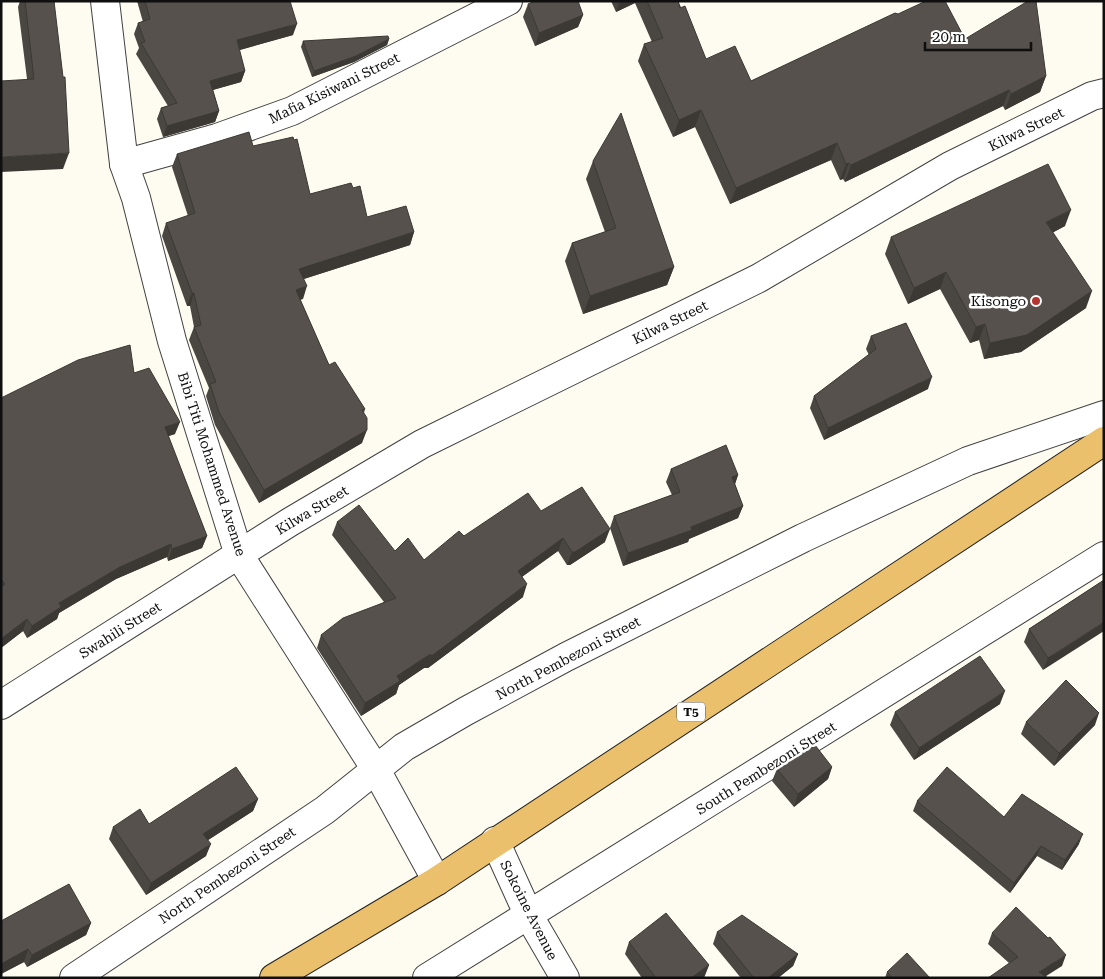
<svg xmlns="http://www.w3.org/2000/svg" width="1105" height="979" viewBox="0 0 1105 979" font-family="'Roboto Serif',serif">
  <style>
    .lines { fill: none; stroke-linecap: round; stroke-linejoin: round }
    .minor-casing { stroke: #424242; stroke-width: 30 }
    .tertiary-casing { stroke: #424242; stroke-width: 30 }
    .trunk-casing { stroke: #202020; stroke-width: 30 }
    .minor { stroke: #fff; stroke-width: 28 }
    .tertiary { stroke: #fff; stroke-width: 28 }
    .trunk { stroke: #eac06c; stroke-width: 28 }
    .wall { fill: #4a4641 }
    .shaded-wall { fill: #3c3935 }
    .building { fill: #56514c; stroke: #3c3935 }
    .poi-dot { fill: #b43431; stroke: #fff; stroke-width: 2 }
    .labels { text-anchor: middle; stroke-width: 5; stroke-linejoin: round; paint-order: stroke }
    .shield { fill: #fff; stroke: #575757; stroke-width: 1 }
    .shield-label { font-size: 12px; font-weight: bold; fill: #0f0f0f }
    .street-label { font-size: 14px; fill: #0f0f0f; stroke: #fff }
    .poi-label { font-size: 14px; fill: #0f0f0f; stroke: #fff; text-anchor: end }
  </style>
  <rect width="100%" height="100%" fill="#fefcf1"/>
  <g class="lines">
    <!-- minor casing -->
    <g class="minor-casing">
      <g id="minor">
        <polyline points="124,164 217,138 292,111 508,1"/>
        <polyline points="1,705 290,522 422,444 759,278 950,166 1092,96 1104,93"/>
        <polyline points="495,841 529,916 565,978"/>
        <polyline points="74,978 325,810 404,747 466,711 566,657 803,538 968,461 1104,415"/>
        <polyline points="427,978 1104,556"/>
      </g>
    </g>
    <!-- tertiary casing -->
    <g class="tertiary-casing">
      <polyline id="tertiary" points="105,1 124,164 136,198 172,341 239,555 375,768 437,881"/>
    </g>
    <!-- trunk casing -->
    <g class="trunk-casing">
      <polyline id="trunk" points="274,978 437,881 1104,441"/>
    </g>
    <!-- minor -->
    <use href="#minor" class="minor"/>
    <!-- tertiary -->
    <use href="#tertiary" class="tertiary"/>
    <!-- trunk -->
    <use href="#trunk" class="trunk"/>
  </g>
  <!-- wall -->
  <g class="wall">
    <polygon points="20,1 54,1 63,169 27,79 18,7"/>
    <polygon points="137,1 290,1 293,35 239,50 245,71 241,82 213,90 219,111 215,122 163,137 157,119 161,108 168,106 136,54 139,48 134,34 138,23 143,22"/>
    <polygon points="611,1 678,1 706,59 751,81 898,14 965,39 1046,76 1040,92 1005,110 1003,106 845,182 843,179 840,180 831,160 730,204 695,127 673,137 638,61 644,44 652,42 635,3 616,12"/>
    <polygon points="528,4 583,15 578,27 535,46 523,17"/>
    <polygon points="389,39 387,45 354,62 312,77 301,47 303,41"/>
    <polygon points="253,146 310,194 353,188 367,217 414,232 410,245 304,279 303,299 300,299 329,365 365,409 364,413 362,443 259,503 215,425 206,396 209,388 189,340 194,327 190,306 187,306 162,236 166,223 188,216 172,167 177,154"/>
    <polygon points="593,161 674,267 667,285 583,314 565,261 572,243 605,232 586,179"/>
    <polygon points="1065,226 1052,233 1086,308 1021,352 984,359 979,340 970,343 940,289 908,304 885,254 891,237"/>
    <polygon points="871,336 928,389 824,440 810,408 814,396 869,355 866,349"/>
    <polygon points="134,373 175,434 168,436 207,536 202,548 168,561 167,557 116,579 59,613 57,619 27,638 23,631 1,648 1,398"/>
    <polygon points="671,469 738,475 735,484 743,506 738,518 689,539 688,542 623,566 610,528 614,516 672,495 666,482"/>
    <polygon points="541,511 605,542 570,565 567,565 558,551 522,577 523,597 428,668 424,668 399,685 396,694 361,716 317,648 321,635 384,602 332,535 337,522 395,551 424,560 464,536"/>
    <polygon points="1104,580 1043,670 1024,642 1029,629"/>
    <polygon points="1000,704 914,760 890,725 895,712"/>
    <polygon points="1026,722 1095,725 1054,766 1021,734"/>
    <polygon points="832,767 828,779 794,807 772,781 777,769"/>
    <polygon points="258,799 253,811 208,840 206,856 146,895 109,839 113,827 149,824"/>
    <polygon points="917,801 1004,817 1079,844 1062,870 1037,856 1010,893 913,811"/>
    <polygon points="1,921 91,923 86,935 27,967 24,962 1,974"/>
    <polygon points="717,932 798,954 793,966 778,978 741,978 713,944"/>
    <polygon points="992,933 1062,966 1009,963 988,944"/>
    <polygon points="629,942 709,965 704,977 642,978 625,954"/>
    <polygon points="887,972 930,978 885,978"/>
  </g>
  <!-- shaded-wall -->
  <g class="shaded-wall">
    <polygon points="620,1 636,1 635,3 616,12"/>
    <polygon points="583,15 578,27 535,46 539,33"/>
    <polygon points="297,24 293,35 233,52 237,40"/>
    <polygon points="389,39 387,45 354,62 312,77 314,71"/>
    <polygon points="245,71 241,82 205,92 210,81"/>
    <polygon points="1046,76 1040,92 1005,110 1011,94"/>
    <polygon points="1009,90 1003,106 845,182 851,165"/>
    <polygon points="701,110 695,127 673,137 679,120"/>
    <polygon points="219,111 215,122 163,137 167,126"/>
    <polygon points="837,143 831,160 730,204 736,188"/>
    <polygon points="69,153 63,169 1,172 1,157"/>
    <polygon points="849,163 843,179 840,180 846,164"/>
    <polygon points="1071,210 1065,226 1040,239 1046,222"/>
    <polygon points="414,232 410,245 294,282 299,269"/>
    <polygon points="674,267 667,285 583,314 590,296"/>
    <polygon points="946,272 940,289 908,304 914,288"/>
    <polygon points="307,286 303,299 291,303 296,290"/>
    <polygon points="1092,291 1086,308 1021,352 984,359 990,343"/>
    <polygon points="192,293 194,293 190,306 187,306"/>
    <polygon points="985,324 979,340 970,343 976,327"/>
    <polygon points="932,377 928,389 824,440 828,428"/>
    <polygon points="180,422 175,434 160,439 165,427"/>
    <polygon points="367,430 362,443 259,503 264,490"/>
    <polygon points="738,475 734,487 732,477"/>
    <polygon points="743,506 738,518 689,539 688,542 623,566 628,553"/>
    <polygon points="610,529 605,542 570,565 567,565 572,552"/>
    <polygon points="207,536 202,548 168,561 172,549"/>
    <polygon points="563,538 558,551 513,583 518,571"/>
    <polygon points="171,544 167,557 116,579 59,613 57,619 27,638 32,626 59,603 120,567"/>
    <polygon points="527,584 523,597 428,668 424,668 399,685 396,694 361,716 365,703 397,676"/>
    <polygon points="27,619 23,631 1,648 1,639"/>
    <polygon points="1104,622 1104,631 1043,670 1048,658"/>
    <polygon points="1005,691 1000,704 914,760 919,748"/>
    <polygon points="1099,713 1095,725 1054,766 1059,753"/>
    <polygon points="832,767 828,779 794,807 798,794"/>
    <polygon points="258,799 253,811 199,846 203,834"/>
    <polygon points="1083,834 1079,844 1062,870 1065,860"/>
    <polygon points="211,844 206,856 146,895 151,883"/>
    <polygon points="1041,846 1037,856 1010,893 1014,883"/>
    <polygon points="91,923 86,935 27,967 32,955"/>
    <polygon points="28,949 24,962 1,974 1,964"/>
    <polygon points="798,954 793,966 778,978 768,978"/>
    <polygon points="1066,955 1062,966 1043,978 1039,972"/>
    <polygon points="709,965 704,978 691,978"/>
  </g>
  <!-- building -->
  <g class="building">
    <polygon points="25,1 54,1 63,77 65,77 69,153 1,157 1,81 34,79"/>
    <polygon points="145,1 290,1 297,24 237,40 245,71 210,81 219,111 167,126 161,108 177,103 141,43 145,42 138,23 150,19"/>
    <polygon points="535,1 578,1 583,15 539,33 528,4"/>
    <polygon points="647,1 678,1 680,8 685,6 706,59 735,46 751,81 895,13 898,14 926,1 945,1 965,39 1028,1 1036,1 1046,76 1011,94 1009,90 851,165 849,163 846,164 837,143 736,188 701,110 679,120 644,44 663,38"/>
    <polygon points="388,36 389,39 356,56 314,71 303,41"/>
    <polygon points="621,113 674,267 590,296 572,243 616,228 593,161"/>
    <polygon points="249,132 253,146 293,137 294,140 297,139 310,194 351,183 353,188 360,186 367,217 406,206 414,232 299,269 307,286 296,290 329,365 335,362 365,409 362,410 367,418 367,430 264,490 219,412 210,384 216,382 194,327 201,325 194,293 192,293 166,223 195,213 177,154"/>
    <polygon points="1048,164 1071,210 1046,222 1092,291 1027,335 990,343 985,324 976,327 946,272 914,288 891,237"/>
    <polygon points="906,323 932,377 828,428 814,396 876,349 871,336"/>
    <polygon points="130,345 134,373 149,368 180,422 165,427 207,536 172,549 171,544 120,567 59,603 61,607 32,626 27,619 1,639 1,587 5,584 1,579 1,398 78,360"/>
    <polygon points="726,445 738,475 732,477 743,506 691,527 692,530 628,553 614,516 680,492 671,469"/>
    <polygon points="582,487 610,529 575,552 572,552 563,538 518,571 527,584 433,655 429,655 397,676 400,681 365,703 321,635 343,618 396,598 337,522 359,505 395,551 408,538 424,560 459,531 464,536 528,493 541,511"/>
    <polygon points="1104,580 1104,622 1048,658 1029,629"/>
    <polygon points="980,656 1005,691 919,748 895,712"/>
    <polygon points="1066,680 1099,713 1059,753 1026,722"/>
    <polygon points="815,745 832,767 798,794 777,769"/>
    <polygon points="236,767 258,799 203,834 211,844 151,883 113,827 140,809 149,824"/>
    <polygon points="947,767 1004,817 1022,794 1083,834 1065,860 1041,846 1014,883 917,801"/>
    <polygon points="69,884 91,923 32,955 28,949 1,964 1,921"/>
    <polygon points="1016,907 1048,938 1050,937 1066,955 1039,972 1048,978 988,978 1018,957 992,933"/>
    <polygon points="666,913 709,965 691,978 656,978 629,942"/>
    <polygon points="742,915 798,954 768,978 754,978 717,932"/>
    <polygon points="907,953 930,978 892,978 887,972"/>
  </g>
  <!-- markers -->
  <circle class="poi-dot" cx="1036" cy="301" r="5"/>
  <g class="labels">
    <!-- shield labels -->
    <rect class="shield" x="677" y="702.5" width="28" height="19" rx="4"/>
    <g class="shield-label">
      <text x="691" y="716">T5</text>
    </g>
    <!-- street labels -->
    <g class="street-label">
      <text transform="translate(334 88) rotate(-26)" y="5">Mafia Kisiwani Street</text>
      <text transform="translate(1026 129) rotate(-26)" y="5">Kilwa Street</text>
      <text transform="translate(670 322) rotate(-26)" y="5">Kilwa Street</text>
      <text transform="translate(212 464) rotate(72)" y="5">Bibi Titi Mohammed Avenue</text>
      <text transform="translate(312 510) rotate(-31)" y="5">Kilwa Street</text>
      <text transform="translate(120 630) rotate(-32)" y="5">Swahili Street</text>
      <text transform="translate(568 658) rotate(-28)" y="5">North Pembezoni Street</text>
      <text transform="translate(766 768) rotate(-32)" y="5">South Pembezoni Street</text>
      <text transform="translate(227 875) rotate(-34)" y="5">North Pembezoni Street</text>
      <text transform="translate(529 910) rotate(63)" y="5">Sokoine Avenue</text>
    </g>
    <!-- poi labels -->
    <g class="poi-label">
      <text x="1026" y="306">Kisongo</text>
    </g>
  </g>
  <!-- border -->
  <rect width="1105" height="979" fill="none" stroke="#0f0f0f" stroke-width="5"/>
  <!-- scale -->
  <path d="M925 42v8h106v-8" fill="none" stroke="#0f0f0f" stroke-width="2.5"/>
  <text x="932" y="42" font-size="15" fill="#0f0f0f" stroke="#ffffff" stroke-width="4" paint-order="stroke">20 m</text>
</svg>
